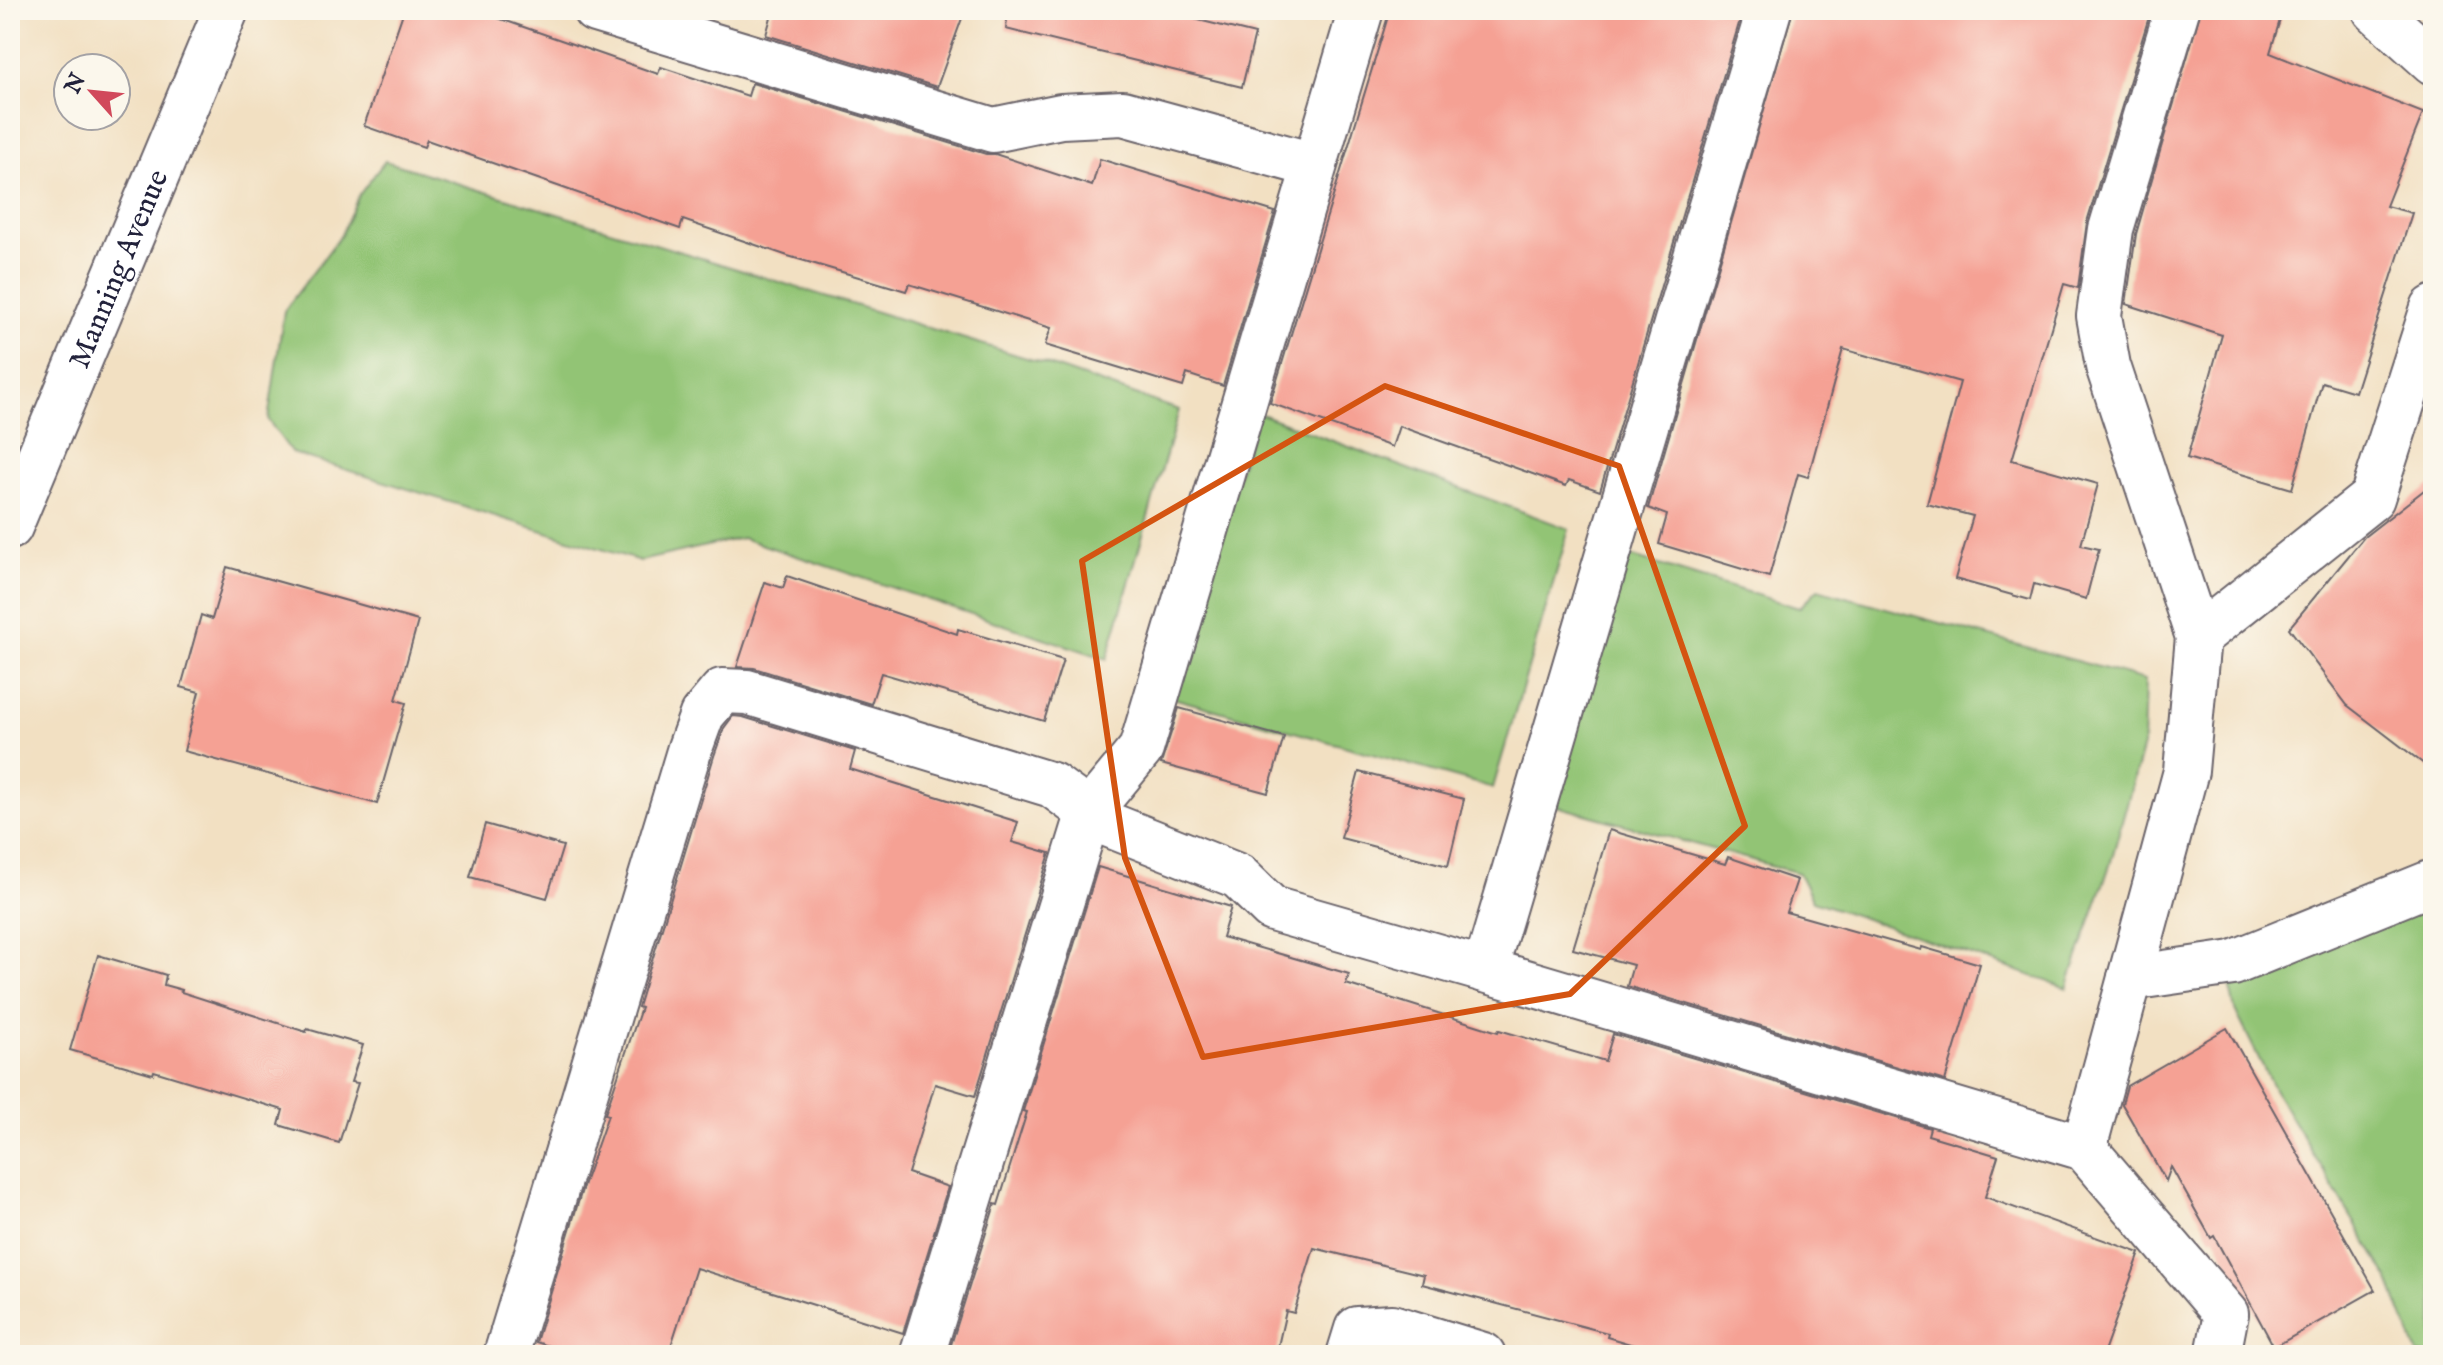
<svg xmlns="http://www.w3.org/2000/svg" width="2443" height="1365" viewBox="0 0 2443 1365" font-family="'IM FELL English',serif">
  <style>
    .green { fill: #92c475; stroke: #5a7358; stroke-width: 2 }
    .building { fill: #f5a194 }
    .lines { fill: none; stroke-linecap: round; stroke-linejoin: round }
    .street-casing { stroke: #6b646a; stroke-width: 48 }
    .street { stroke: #fff; stroke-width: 44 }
    .marked { fill: none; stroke: #d45411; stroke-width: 6; stroke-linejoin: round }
    .labels { text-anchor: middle; stroke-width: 7; stroke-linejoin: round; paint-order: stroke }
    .street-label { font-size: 30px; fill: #22223b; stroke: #fbf7ec }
  </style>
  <rect width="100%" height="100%" fill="#fbf7ec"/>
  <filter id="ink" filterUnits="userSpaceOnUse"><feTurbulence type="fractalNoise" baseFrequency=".0125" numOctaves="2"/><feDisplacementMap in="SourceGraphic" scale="16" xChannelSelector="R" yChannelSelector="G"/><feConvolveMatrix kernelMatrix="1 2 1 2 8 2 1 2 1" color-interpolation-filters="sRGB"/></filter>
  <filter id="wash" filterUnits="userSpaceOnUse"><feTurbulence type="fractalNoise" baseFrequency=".006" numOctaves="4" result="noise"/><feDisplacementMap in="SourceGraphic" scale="32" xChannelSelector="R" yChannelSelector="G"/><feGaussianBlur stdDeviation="1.8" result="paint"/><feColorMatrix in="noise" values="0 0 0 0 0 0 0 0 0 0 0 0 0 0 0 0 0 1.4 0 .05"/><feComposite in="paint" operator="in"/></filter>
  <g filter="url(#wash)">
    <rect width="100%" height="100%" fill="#f2e0c2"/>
    <!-- green -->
    <g class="green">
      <polygon points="385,161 1043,363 1179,410 1107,659 742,538 640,561 292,453 268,420 284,311 341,235 359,195"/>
      <polygon points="1258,413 1569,529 1493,788 1166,696"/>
      <polygon points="1630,556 1799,608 1818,589 2145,680 2143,746 2110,865 2067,988 1813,901 1799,873 1549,804"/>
      <polygon points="2433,901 2433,1355 2418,1355 2388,1278 2274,1089 2235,1010 2229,984"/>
    </g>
    <g id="blocks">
      <!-- building -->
      <g class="building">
        <polygon points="404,10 475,10 658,74 661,67 748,96 752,83 986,154 995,154 1092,186 1100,159 1275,212 1223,386 1187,374 1183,387 1045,345 1051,328 909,284 906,291 788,256 683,220 680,229 427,140 424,147 364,126"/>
        <polygon points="773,10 965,10 937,87 766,35"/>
        <polygon points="1008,10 1158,10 1255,34 1242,87 1006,29"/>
        <polygon points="1390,10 1743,10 1600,491 1569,480 1566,486 1399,426 1392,447 1270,403"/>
        <polygon points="1793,10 2151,10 2087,222 2078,288 2064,284 2012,460 2098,484 2081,545 2099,549 2086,599 2034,584 2030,600 1955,579 1973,516 1927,504 1960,382 1843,349 1808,477 1798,474 1769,577 1659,544 1667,515 1648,508"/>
        <polygon points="2201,10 2283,10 2270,53 2423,113 2386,206 2412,213 2355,392 2322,382 2292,489 2187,458 2222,335 2126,304 2136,234"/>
        <polygon points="2433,483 2433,771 2347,705 2289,628 2364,537"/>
        <polygon points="227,567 418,621 396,700 406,703 377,804 184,751 199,692 181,687 201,615 212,619"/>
        <polygon points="787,576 957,634 958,629 1063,660 1044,721 881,673 871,704 754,668 737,667 765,582 783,588"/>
        <polygon points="1179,708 1284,737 1268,793 1161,764"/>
        <polygon points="733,716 743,717 855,751 850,769 1018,822 1012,842 1050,853 975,1096 935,1084 908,1173 948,1187 903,1333 696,1268 668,1355 577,1355 536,1342 584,1183 608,1115 605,1114 641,1008 638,1007 714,756 724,728"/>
        <polygon points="1359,772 1464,799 1448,866 1341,838"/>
        <polygon points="485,824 563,846 547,898 470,877"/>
        <polygon points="1609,830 1725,864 1728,857 1797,880 1786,912 1921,950 1922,947 1980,964 1945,1081 1627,986 1633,965 1573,949"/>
        <polygon points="1098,867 1231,907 1222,937 1349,974 1346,984 1498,1032 1499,1030 1605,1061 1613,1034 1930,1128 1928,1135 1998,1156 1985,1197 2140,1253 2103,1355 1667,1355 1607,1337 1608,1333 1422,1284 1424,1275 1314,1248 1294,1313 1286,1311 1276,1355 971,1355 950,1348 995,1204 998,1205 1027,1112 1023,1111"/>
        <polygon points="98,955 166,975 164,985 182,990 181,992 306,1032 307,1029 363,1045 351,1082 358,1083 339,1143 279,1125 283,1110 154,1071 153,1074 70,1050"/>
        <polygon points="2227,1028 2375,1290 2274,1347 2214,1236 2211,1238 2171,1167 2166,1181 2122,1104 2127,1086"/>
      </g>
    </g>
  </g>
  <g filter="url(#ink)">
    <use href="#blocks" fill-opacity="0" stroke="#6b646a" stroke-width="2"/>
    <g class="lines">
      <!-- street casing -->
      <g class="street-casing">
        <g id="street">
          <polyline points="595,10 993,130 1061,116 1123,113 1313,165"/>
          <polyline points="2177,10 2111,229 2099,316 2108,366 2198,637 2186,771 2084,1148 2226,1314 2218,1355"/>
          <polyline points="2375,10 2433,62"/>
          <path id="s1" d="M10 527 226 10"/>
          <polyline points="2198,637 2372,498 2433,308"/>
          <polyline points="1485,970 1769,10"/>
          <polyline points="2130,978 2233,963 2433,882"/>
          <polyline points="506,1355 690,748 702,715 722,691 747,692 1052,785 1102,822 1238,876 1272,909 1485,970 2084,1148"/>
          <polyline points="922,1355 1089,812 1141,749 1361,10"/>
          <polyline points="1349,1355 1357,1329 1392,1327 1483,1355"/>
        </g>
      </g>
      <!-- street -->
      <use href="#street" class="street"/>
    </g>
  </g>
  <!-- marked area -->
  <path class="marked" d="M1385 386 1619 466 1745 826 1570 994 1203 1057 1125 858 1082 561Z"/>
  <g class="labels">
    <!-- street labels -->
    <g class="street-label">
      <text dy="10" stroke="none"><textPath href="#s1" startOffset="280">Manning Avenue</textPath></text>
    </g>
  </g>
  <!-- margin -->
  <rect width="2443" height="1365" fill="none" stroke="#fbf7ec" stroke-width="40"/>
  <!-- north arrow -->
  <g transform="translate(92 92) rotate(297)"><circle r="38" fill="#fbf7ec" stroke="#a4a2a5" stroke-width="2"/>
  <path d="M0-6L14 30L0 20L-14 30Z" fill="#d1495b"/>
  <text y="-12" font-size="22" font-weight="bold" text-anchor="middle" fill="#22223b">N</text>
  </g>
</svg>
